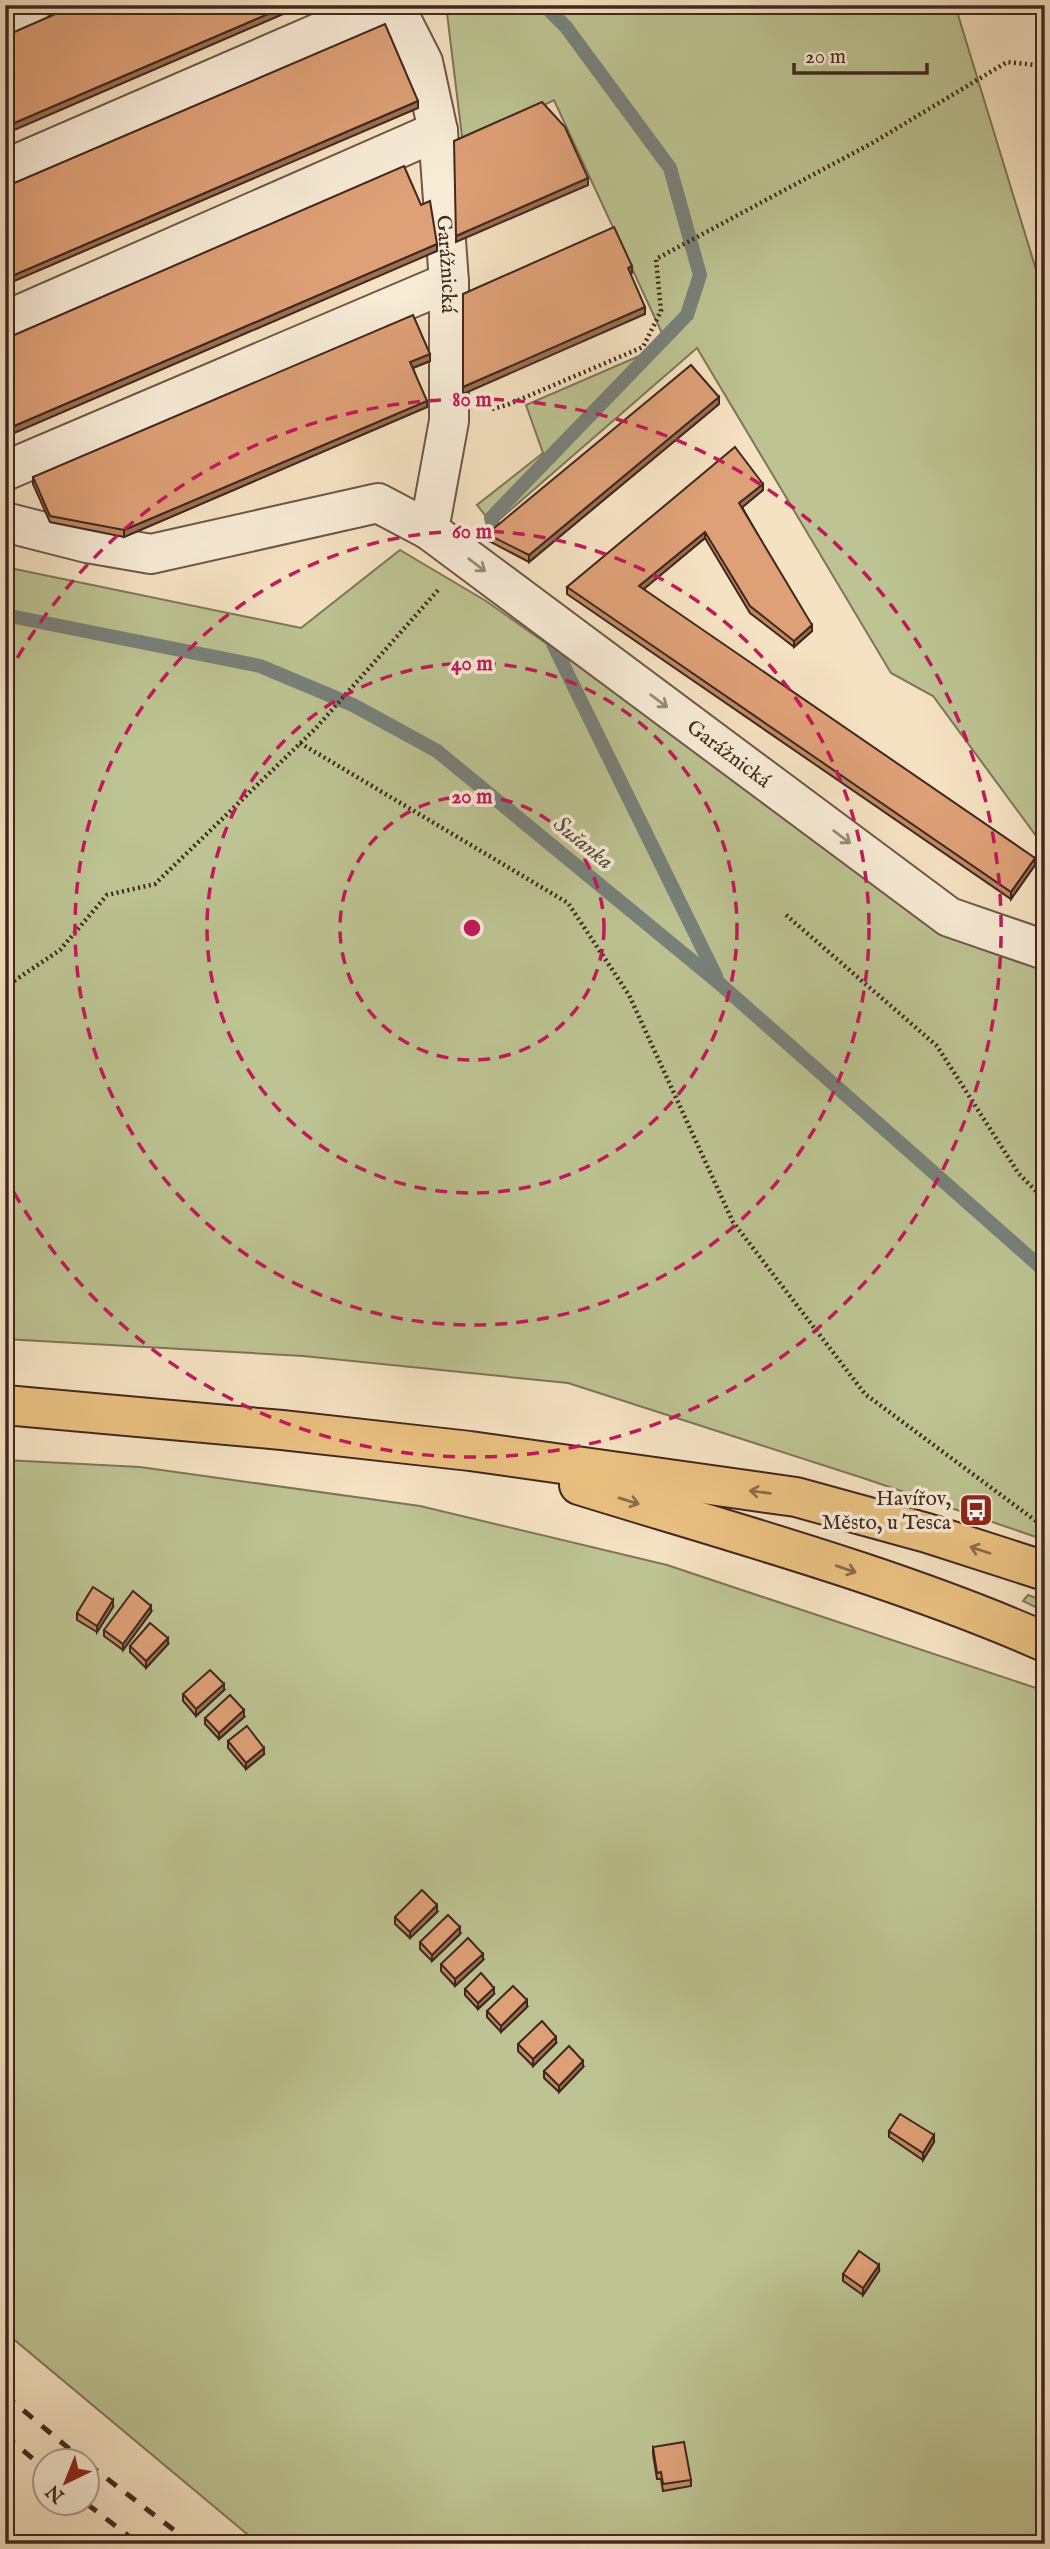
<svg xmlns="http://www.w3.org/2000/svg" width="1050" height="2549" viewBox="0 0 1050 2549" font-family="'IM FELL English',serif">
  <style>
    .green { fill: #bdc392; stroke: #7f7558; stroke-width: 2 }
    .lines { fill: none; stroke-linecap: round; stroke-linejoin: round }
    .stream { stroke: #78817a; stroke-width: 14 }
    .minor-casing { stroke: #6e5647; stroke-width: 42 }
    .major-casing { stroke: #41271e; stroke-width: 42 }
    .path { stroke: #41271e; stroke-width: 4.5; stroke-dasharray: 2 3.5; stroke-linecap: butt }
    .minor { stroke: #f8ecd7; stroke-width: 38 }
    .major { stroke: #eac181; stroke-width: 38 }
    .rail { stroke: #41271e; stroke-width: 5; stroke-dasharray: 12 12; stroke-linecap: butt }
    .wall { fill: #bf8a66; stroke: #41271e; stroke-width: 2 }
    .shaded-wall { fill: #9b7053; stroke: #41271e; stroke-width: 2 }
    .building { fill: #dea077; stroke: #41271e; stroke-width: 2 }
    .oneway { stroke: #9c8a7a }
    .oneway2 { stroke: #8d6c4b }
    .ring { fill: none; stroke: #c2185b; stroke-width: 3.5; stroke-dasharray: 12 9 }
    .labels { text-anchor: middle; stroke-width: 7; stroke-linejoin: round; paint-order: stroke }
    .street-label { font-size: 21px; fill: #41271e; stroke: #f8ecd7 }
    .poi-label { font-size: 21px; fill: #41271e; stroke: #f8ecd7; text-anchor: end }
    .water-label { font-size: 23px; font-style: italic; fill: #584c44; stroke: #f8ecd7 }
    .centre { fill: #c2185b; stroke: #f8ecd7; stroke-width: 3.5 }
    .ring-label { font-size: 21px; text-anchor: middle; font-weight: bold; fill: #c2185b; stroke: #f8ecd7; stroke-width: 7; stroke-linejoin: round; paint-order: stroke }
  </style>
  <rect width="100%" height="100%" fill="#f5e2c2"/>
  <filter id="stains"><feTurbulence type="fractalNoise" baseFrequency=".00286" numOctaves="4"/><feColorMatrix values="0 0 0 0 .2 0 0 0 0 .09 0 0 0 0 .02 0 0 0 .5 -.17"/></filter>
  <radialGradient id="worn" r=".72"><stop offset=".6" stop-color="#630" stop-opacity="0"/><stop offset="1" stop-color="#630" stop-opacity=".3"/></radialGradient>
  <!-- green -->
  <g class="green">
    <polygon points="446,5 955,5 1045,299 1045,848 933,696 891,673 697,348 493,525 477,505 543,453 526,405 667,344 554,100 463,145"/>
    <polygon points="400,550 486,601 678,736 1045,963 1045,1540 866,1479 568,1383 303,1356 5,1339 5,567 301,628"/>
    <polygon points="5,1460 140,1467 420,1506 667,1565 1045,1691 1045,2544 259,2544 5,2332"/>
    <polygon points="1028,1595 1045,1601 1045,1612 1023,1601"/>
  </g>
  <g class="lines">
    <!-- stream -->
    <g class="stream">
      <polyline points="493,525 491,518 687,315 700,275 670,168 566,27 544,5"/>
      <polyline points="5,615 260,666 353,705 437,751 719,983 1045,1271"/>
      <polyline points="553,644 716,976"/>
    </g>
    <!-- minor casing -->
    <g class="minor-casing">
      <g id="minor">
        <path id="s1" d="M394 5 423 62 438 131 449 282V421L429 530"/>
        <polyline points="5,17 32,5"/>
        <polyline points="5,169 383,5"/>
        <polyline points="5,321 438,131"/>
        <polyline points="5,471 449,282"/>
        <path id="s2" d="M5 522 87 543 151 554 378 503 429 530 949 917 1045 950"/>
      </g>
    </g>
    <!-- major casing -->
    <g class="major-casing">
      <g id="major">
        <polyline points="5,1405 282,1430 470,1451 796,1497 927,1533 1045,1571"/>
        <path d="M579 1485C734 1533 897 1577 1045 1642"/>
      </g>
    </g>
    <!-- path -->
    <g class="path">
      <polyline points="492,409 507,405 643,347 661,311 656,259 874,142 1007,62 1045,66"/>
      <polyline points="300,743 568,903 629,995 733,1222 865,1394 1036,1521"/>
      <polyline points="786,915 937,1046 1019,1174 1045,1200"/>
      <polyline points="5,987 60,950 107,895 155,884 316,728 439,589"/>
    </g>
    <!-- minor -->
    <use href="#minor" class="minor"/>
    <!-- major -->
    <use href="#major" class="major"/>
    <!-- rail -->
    <g class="rail">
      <polyline points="5,2395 85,2462"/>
      <polyline points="5,2435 46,2470"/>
      <polyline points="88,2464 192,2544"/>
      <polyline points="87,2504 139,2544"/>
    </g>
  </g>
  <!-- wall -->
  <g class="wall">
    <polygon points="430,361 413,368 427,407 124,537 50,522 33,484 33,477"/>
    <polygon points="719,404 529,562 487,540 487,534"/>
    <polygon points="763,490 742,507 812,631 794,647 750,613 705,538 643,589 1035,865 1011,899 567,594 567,587"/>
    <polygon points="113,1607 97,1632 77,1620 77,1613"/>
    <polygon points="151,1612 123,1650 104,1636 104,1630"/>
    <polygon points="168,1644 146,1668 130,1652 130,1646"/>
    <polygon points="224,1690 196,1716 183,1701 183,1694"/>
    <polygon points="244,1717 219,1739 205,1724 205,1718"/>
    <polygon points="228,1741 264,1754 246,1769 228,1748"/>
    <polygon points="437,1912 410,1938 395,1924 395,1917"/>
    <polygon points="460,1934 432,1961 420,1949 420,1942"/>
    <polygon points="483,1960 455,1986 441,1971 441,1964"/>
    <polygon points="465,1989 494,1994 478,2009 465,1995"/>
    <polygon points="527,2007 501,2032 487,2017 487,2011"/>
    <polygon points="556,2043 533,2066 518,2051 518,2044"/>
    <polygon points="583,2067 559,2092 544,2078 544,2071"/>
    <polygon points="889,2131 934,2142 923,2160 889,2137"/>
    <polygon points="879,2271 863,2295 843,2281 843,2274"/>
    <polygon points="653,2447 691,2480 691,2486 663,2491 661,2479 657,2479 653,2454"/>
  </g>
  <!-- shaded-wall -->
  <g class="shaded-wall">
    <polygon points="289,5 304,5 5,134 5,127"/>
    <polygon points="418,101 418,108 5,285 5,279"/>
    <polygon points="588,178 588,185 456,242 456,236"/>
    <polygon points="437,244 437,251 5,437 5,430"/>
    <polygon points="632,266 632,273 628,275 628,268"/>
    <polygon points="645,307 645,314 463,394 463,387"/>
    <polygon points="430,354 430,361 410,369 410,362"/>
    <polygon points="719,397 719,404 529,562 529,555"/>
    <polygon points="427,401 427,407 124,537 124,530"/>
    <polygon points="763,484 763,490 739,510 739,503"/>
    <polygon points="705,532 705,538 639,593 639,586"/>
    <polygon points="812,625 812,631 794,647 794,641"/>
    <polygon points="1035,858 1035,865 1011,899 1011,892"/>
    <polygon points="113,1600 113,1607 97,1632 97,1626"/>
    <polygon points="151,1606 151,1612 123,1650 123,1644"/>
    <polygon points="168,1638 168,1644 146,1668 146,1661"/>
    <polygon points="224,1684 224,1690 196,1716 196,1709"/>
    <polygon points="244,1710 244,1717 219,1739 219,1733"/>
    <polygon points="264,1748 264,1754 246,1769 246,1763"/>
    <polygon points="437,1905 437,1912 410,1938 410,1932"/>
    <polygon points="460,1927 460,1934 432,1961 432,1955"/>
    <polygon points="483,1954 483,1960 455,1986 455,1979"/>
    <polygon points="494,1988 494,1994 478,2009 478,2003"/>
    <polygon points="527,2000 527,2007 501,2032 501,2026"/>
    <polygon points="556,2037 556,2043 533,2066 533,2059"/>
    <polygon points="583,2061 583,2067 559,2092 559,2086"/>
    <polygon points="934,2135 934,2142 923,2160 923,2153"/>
    <polygon points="879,2265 879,2271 863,2295 863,2288"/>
  </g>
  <!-- building -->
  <g class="building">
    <polygon points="76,5 289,5 5,127 5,36"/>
    <polygon points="385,24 418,101 5,279 5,187"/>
    <polygon points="542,102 565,127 588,178 456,236 454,141"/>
    <polygon points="404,166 421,205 430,201 437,244 5,430 5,339"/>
    <polygon points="614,227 632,266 628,268 645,307 463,387 463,294"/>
    <polygon points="413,315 430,354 410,362 427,401 124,530 50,516 33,477"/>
    <polygon points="691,365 719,397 529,555 487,534"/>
    <polygon points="735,447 763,484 739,503 812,625 794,641 750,606 705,532 639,586 1035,858 1011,892 567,587"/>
    <polygon points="93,1587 113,1600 97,1626 77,1613"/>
    <polygon points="133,1591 151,1606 123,1644 104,1630"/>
    <polygon points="150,1623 168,1638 146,1661 130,1646"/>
    <polygon points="210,1670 224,1684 196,1709 183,1694"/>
    <polygon points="230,1695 244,1710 219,1733 205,1718"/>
    <polygon points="247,1726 264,1748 246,1763 228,1741"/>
    <polygon points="422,1890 437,1905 410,1932 395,1917"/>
    <polygon points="448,1915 460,1927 432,1955 420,1942"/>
    <polygon points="468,1938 483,1954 455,1979 441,1964"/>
    <polygon points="481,1973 494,1988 478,2003 465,1989"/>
    <polygon points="513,1986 527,2000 501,2026 487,2011"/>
    <polygon points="542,2021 556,2037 533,2059 518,2044"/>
    <polygon points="569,2046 583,2061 559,2086 544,2071"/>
    <polygon points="900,2114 934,2135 923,2153 889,2131"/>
    <polygon points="859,2251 879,2265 863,2288 843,2274"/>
    <polygon points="684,2442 691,2480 663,2484 661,2472 657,2473 653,2447"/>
  </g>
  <!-- one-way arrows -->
  <defs><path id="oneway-shaft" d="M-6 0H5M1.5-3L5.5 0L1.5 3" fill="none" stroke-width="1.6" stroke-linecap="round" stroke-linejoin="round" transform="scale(1.75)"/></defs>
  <g class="oneway">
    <use href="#oneway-shaft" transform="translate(477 565) rotate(37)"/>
    <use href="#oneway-shaft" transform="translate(659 701) rotate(37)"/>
    <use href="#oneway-shaft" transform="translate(842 837) rotate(37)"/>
  </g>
  <g class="oneway2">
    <use href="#oneway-shaft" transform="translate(760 1492) rotate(-172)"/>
    <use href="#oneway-shaft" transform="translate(629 1501) rotate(17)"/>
    <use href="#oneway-shaft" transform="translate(980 1550) rotate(-162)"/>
    <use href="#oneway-shaft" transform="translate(846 1569) rotate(19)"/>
  </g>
  <!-- distance rings -->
  <g class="ring">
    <circle cx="472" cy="928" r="132"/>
    <circle cx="472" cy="928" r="265"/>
    <circle cx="472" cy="928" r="397"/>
    <path d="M7 676A529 529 0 1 1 7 1180"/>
  </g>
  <!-- icons -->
  <defs>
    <g id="bus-square" transform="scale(1.75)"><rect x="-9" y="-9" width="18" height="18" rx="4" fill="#8f2418" stroke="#f8ecd7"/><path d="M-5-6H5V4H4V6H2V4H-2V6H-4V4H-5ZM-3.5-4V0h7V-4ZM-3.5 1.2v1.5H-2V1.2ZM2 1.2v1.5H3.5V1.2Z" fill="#fff"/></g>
  </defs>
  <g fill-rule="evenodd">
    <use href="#bus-square" x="976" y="1510"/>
  </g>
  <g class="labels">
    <!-- street labels -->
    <g class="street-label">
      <text dy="7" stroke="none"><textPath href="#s1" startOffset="268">Garážnická</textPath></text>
      <text dy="7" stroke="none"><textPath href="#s2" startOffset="814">Garážnická</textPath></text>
    </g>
    <!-- poi labels -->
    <g class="poi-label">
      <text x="951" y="1505">Havířov,<tspan x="951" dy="24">Město, u Tesca</tspan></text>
    </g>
    <!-- water labels -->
    <g class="water-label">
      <text transform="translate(584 842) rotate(39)" y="8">Sušanka</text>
    </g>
  </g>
  <circle cx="472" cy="928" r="10" class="centre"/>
  <g class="ring-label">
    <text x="472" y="406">80 m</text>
    <text x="472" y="538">60 m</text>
    <text x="472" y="670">40 m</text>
    <text x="472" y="803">20 m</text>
  </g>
  <!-- margin -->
  <rect width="1050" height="2549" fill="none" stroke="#f5e2c2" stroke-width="28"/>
  <rect x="7" y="7" width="1036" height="2535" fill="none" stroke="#41271e" stroke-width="3.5"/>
  <rect x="14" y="14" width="1022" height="2521" fill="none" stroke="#41271e" stroke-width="2"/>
  <!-- north arrow -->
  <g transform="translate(66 2482) rotate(223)"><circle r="33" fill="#f8ecd7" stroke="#af9d8d" stroke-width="2"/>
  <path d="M0-5L12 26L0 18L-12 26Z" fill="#8f2418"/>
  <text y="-10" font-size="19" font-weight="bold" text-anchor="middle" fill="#41271e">N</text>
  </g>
  <!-- scale -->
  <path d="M794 63v10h133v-10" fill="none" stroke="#41271e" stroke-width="3.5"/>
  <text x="805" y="63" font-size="21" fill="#41271e" stroke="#f8ecd7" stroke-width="5" paint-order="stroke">20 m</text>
  <rect width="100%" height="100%" filter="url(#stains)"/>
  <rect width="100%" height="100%" fill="url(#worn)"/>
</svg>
